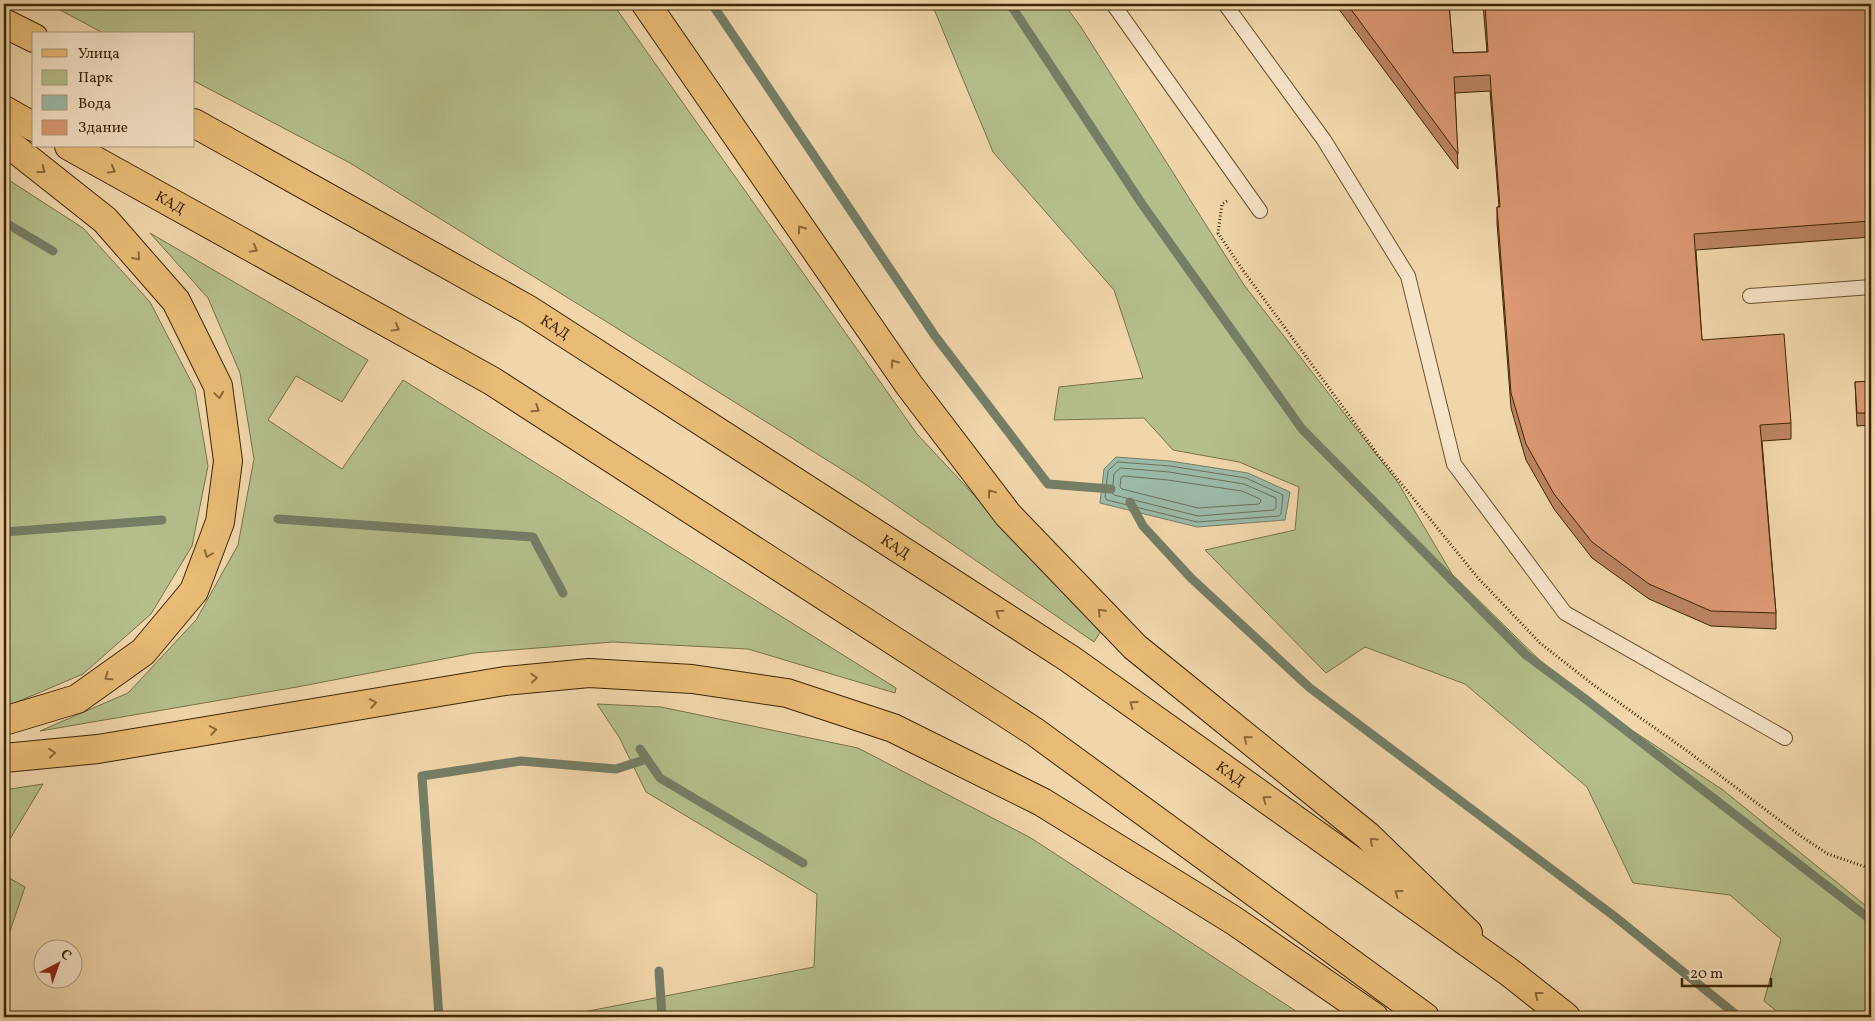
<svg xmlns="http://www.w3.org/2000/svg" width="1875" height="1021" viewBox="0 0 1875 1021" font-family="Vollkorn,serif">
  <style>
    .green { fill: #b5bf8c; stroke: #797248 }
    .water { fill: #9bb9a8; stroke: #757e66 }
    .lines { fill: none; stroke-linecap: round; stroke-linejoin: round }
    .shore { stroke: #6c7056; stroke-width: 1 }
    .stream { stroke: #757e66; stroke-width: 9 }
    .lane-casing { stroke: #6a522e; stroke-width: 16 }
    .primary-casing { stroke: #3d2604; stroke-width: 30 }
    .highway-casing { stroke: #3d2604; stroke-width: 30 }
    .path { stroke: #3d2604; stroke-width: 3; stroke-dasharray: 1 2.5; stroke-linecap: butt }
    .lane { stroke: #f6e4c8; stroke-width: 14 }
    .primary { stroke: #e8bb76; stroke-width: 28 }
    .highway { stroke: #e8bb76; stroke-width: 28 }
    .wall { fill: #bc8363; stroke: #3d2604 }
    .building { fill: #db9873; stroke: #3d2604 }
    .oneway { stroke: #8a6937 }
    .labels { text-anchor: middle; stroke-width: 4.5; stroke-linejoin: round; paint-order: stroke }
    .street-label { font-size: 15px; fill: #3d2604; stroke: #f6e4c8 }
  </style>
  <rect width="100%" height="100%" fill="#f1d6ab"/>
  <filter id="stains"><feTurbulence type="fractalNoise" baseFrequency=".004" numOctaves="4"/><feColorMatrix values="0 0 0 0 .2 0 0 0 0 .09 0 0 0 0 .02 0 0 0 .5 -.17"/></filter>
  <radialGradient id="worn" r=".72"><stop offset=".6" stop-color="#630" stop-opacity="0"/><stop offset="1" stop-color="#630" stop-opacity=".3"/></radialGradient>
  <!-- green -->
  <g class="green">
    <polygon points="49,4 613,4 917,434 1101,631 1094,642 865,484 607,322 350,163 194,81 194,34 105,34"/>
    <polygon points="932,4 1064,4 1081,27 1244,285 1397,481 1452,574 1569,689 1723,790 1871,910 1871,1017 1784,1017 1764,1001 1781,939 1730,895 1633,883 1587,787 1465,684 1365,647 1326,673 1205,550 1295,530 1299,487 1239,462 1173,450 1144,418 1054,420 1059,387 1143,378 1114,290 993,152"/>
    <polygon points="4,177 83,228 150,302 195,389 208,466 192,546 151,614 83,674 10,705 4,705"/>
    <polygon points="150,233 368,360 342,402 296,376 268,420 342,469 403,380 896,688 895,693 748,649 613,642 474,653 297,687 40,731 128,693 196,620 238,545 254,459 240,373 208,298"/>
    <polygon points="597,704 661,707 858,748 1031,838 1305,1017 558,1017 814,967 817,894 646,792 619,737"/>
    <polygon points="43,784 4,849 4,790"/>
    <polygon points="4,875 25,887 8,937 4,936"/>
  </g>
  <!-- water -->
  <polygon class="water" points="1116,457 1170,461 1248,473 1290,492 1285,520 1197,527 1100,503 1104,469"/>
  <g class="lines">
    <!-- shore -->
    <g class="shore">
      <polygon points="1118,462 1170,466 1246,478 1283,495 1281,514 1279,516 1197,522 1107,500 1105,497 1108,471"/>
      <polygon points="1121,468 1169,472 1244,484 1276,498 1276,508 1274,510 1198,516 1114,495 1112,493 1114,474"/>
      <polygon points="1124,476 1168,480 1242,491 1260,499 1261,502 1259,504 1198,508 1122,489 1120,487 1121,478"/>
    </g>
    <!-- stream -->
    <g class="stream">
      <polyline points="712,4 935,336 1048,484 1111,489"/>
      <polyline points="1010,4 1142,204 1302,429 1526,655 1584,698 1871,920"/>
      <polyline points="4,222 53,251"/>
      <polyline points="1130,502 1143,526 1191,578 1310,688 1614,916 1739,1017"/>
      <polyline points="278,519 533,537 563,593"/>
      <polyline points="4,532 162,520"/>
      <polyline points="640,749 660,778 803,863"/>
      <polyline points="659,971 662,1017"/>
      <polyline points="439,1017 422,776 521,761 616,769 647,759"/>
    </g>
    <!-- lane casing -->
    <g class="lane-casing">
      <g id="lane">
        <polyline points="1113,4 1260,211"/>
        <polyline points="1225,4 1324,140 1408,276 1454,464 1565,613 1785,738"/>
        <polyline points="1750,296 1871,287"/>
      </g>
    </g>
    <!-- primary casing -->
    <g class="primary-casing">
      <g id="primary">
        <polyline points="646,4 909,385 1008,515 1135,647 1368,836 1468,933"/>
        <polyline points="4,140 105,220 176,301 218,386 228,461 220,522 194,591 143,652 77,699 4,721"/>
        <polyline points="4,758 98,749 505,681 589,673 692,679 787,693 893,728 1042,802 1233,920 1374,1017"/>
      </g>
    </g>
    <!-- highway casing -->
    <g class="highway-casing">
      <g id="highway">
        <polyline points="4,23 34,38"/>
        <polyline points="4,110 34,127"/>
        <path id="s1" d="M194 123 529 310 1070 659 1509 972 1566 1017"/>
        <path id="s2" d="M69 146 492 381 1035 732 1425 1017"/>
      </g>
    </g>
    <!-- path -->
    <polyline class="path" points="1227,201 1222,204 1218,233 1242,269 1378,455 1478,578 1540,643 1591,683 1686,750 1802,837 1828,854 1866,867 1871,866"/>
    <!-- lane -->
    <use href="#lane" class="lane"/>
    <!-- primary -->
    <use href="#primary" class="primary"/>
    <!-- highway -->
    <use href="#highway" class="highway"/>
  </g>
  <!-- wall -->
  <g class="wall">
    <polygon points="1335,4 1449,4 1453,53 1487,52 1483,4 1871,4 1871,237 1696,250 1702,340 1791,423 1791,439 1762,441 1776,613 1776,629 1711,626 1649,599 1592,558 1554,509 1526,460 1511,408 1497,223 1497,207 1499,207 1490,91 1455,93 1458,169"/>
    <polygon points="1871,381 1871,425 1857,426 1855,382"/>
  </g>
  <!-- building -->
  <g class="building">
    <polygon points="1347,4 1449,4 1453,53 1488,52 1485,4 1871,4 1871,221 1694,234 1702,340 1784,334 1791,423 1760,425 1776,613 1711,611 1649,584 1592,542 1554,494 1526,444 1511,393 1497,207 1500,207 1490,75 1454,77 1458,154"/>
    <polygon points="1871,381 1871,413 1857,413 1855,382"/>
  </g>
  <!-- one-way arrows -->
  <defs><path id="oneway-chevron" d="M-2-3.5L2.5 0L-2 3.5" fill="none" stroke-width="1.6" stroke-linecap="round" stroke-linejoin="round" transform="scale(1.25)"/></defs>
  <g class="oneway">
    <use href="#oneway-chevron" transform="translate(42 170) rotate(38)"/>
    <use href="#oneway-chevron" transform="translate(112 170) rotate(29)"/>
    <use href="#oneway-chevron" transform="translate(801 229) rotate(-125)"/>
    <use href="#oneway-chevron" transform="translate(254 249) rotate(29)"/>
    <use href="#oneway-chevron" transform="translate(137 257) rotate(49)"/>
    <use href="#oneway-chevron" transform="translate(396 328) rotate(29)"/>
    <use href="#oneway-chevron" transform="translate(894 363) rotate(-125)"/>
    <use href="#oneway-chevron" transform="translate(219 395) rotate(82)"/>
    <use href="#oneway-chevron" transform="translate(536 409) rotate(33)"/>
    <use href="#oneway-chevron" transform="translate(991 493) rotate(-127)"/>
    <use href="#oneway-chevron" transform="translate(208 554) rotate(111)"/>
    <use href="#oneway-chevron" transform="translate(1101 612) rotate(-134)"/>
    <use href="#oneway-chevron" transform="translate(999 613) rotate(-147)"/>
    <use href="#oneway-chevron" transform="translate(108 677) rotate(145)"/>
    <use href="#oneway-chevron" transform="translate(534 678) rotate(-5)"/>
    <use href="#oneway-chevron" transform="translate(373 703) rotate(-10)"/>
    <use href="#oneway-chevron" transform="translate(1133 704) rotate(-144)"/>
    <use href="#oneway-chevron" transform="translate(213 730) rotate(-10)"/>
    <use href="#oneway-chevron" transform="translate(1247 739) rotate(-141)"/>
    <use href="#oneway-chevron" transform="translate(52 753) rotate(-5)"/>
    <use href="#oneway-chevron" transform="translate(1266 799) rotate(-144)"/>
    <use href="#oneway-chevron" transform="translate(1373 841) rotate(-137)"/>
    <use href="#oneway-chevron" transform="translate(1398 893) rotate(-144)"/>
    <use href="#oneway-chevron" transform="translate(1538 995) rotate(-142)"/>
  </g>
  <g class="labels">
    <!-- street labels -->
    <g class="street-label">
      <text dy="5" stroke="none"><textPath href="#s2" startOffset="116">КАД</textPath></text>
      <text dy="5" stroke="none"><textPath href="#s1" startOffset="415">КАД</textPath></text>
      <text dy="5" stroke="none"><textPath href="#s1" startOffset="820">КАД</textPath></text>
      <text dy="5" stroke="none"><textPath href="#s1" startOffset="1225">КАД</textPath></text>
    </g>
  </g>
  <!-- margin -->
  <rect width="1875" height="1021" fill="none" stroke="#f1d6ab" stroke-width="20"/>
  <rect x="5" y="5" width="1865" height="1011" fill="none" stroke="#3d2604" stroke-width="2.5"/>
  <rect x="10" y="10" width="1855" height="1001" fill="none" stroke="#3d2604"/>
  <!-- legend -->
  <rect x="32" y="32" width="162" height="115" fill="#f6e4c8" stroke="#ac987a"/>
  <rect x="42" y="49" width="25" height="8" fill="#e8bb76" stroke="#ac987a"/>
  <text x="78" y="58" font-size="15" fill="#3d2604">Улица</text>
  <rect x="42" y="70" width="25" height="15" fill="#b5bf8c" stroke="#ac987a"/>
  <text x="78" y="82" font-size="15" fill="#3d2604">Парк</text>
  <rect x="42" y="95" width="25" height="15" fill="#9bb9a8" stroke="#ac987a"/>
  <text x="78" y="108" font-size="15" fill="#3d2604">Вода</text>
  <rect x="42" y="120" width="25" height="15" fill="#db9873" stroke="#ac987a"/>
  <text x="78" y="132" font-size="15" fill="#3d2604">Здание</text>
  <!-- north arrow -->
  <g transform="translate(58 964) rotate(41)"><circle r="24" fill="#f6e4c8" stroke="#ac987a"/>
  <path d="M0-4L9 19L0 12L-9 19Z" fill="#8f2418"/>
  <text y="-8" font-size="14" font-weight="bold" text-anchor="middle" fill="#3d2604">С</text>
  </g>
  <!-- scale -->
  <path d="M1682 978v8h89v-8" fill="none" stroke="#3d2604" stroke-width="2.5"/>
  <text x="1690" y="978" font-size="15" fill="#3d2604" stroke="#f6e4c8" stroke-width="4" paint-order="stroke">20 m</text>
  <rect width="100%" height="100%" filter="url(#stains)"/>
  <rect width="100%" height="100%" fill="url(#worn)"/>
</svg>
